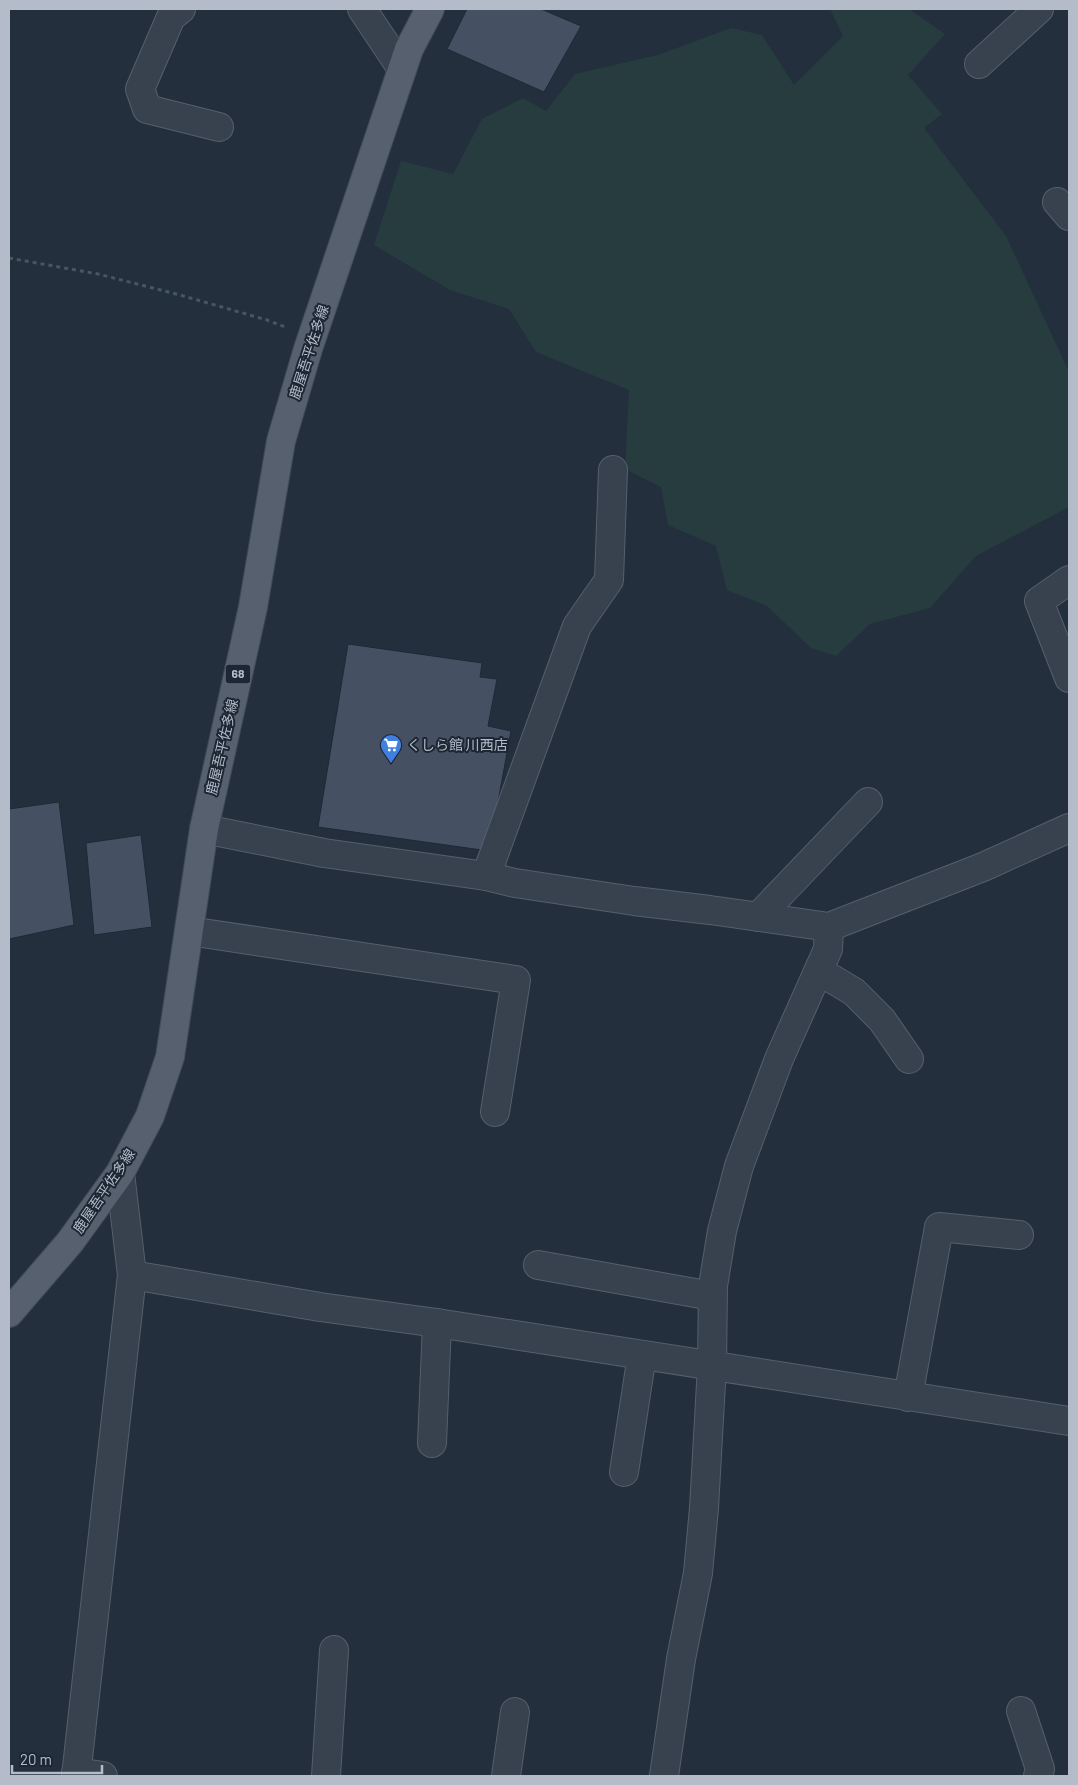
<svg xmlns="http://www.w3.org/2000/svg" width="1078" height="1785" viewBox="0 0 1078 1785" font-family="Barlow,'Noto Sans JP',sans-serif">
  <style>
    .green { fill: #263c3f }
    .building { fill: #455162; stroke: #1f2835 }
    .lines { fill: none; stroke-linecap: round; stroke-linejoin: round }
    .minor-casing { stroke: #565f6c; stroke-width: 30 }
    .major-casing { stroke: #414a57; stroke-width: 30 }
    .path { stroke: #44595c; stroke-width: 3; stroke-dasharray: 4 4; stroke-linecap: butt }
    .minor { stroke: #38414e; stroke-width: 28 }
    .major { stroke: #56606e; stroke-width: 28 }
    .labels { text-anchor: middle; stroke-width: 4; stroke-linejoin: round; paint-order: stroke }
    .shield { fill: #1d2633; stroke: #878f9c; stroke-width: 1 }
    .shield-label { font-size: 12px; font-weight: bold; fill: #b4bcc9 }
    .street-label { font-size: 14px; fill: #b4bcc9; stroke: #1d2633 }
    .poi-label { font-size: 14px; fill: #b4bcc9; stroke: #1d2633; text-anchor: start }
  </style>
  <rect width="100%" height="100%" fill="#242f3e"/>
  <!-- green -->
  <polygon class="green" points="830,9 909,9 945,34 908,75 942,114 924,128 1006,236 1069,372 1069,507 976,556 930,608 870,624 836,656 811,648 767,606 727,590 716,546 668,525 661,487 625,469 629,390 536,352 509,309 450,290 374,245 401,161 453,174 482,119 523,98 546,111 575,74 658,55 731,28 762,35 794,85 843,36"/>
  <!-- building -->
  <g class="building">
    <polygon points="467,9 541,9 581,26 544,92 447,49"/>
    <polygon points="348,644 482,663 480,677 497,679 488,726 511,731 489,851 318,827"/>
    <polygon points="59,802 74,925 9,939 9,809"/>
    <polygon points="141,835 152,927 94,935 86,843"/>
  </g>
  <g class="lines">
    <!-- minor casing -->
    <g class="minor-casing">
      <g id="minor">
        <polyline points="181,9 171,17 140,89 147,109 219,127"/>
        <polyline points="362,9 402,69"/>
        <polyline points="979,64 1039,9"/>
        <polyline points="1057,202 1069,216"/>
        <polyline points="1069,580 1039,601 1069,678"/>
        <polyline points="204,829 324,853 486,876 515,883 634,901 710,910 829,927 983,867 1069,828"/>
        <polyline points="486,876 577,626 609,580 613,470"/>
        <polyline points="758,917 868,802"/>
        <polyline points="189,931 516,980 495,1112"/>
        <polyline points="819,971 854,992 882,1020 909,1059"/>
        <polyline points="538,1265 712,1296"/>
        <polyline points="132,1275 320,1307 437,1323 1069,1421"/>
        <polyline points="908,1397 939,1227 1019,1235"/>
        <polyline points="432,1443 437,1323"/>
        <polyline points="624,1472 642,1355"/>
        <polyline points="1021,1711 1040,1769 1038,1776"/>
        <polyline points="76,1772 103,1776"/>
        <polyline points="76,1776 132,1275 120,1173"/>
        <polyline points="326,1776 334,1650"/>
        <polyline points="506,1776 515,1712"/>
        <polyline points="664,1776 681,1659 698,1573 704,1508 712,1365 713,1286 722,1231 739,1166 779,1059 828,949 829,927"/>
      </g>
    </g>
    <!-- major casing -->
    <g class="major-casing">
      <polyline id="major" points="9,1313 70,1242 120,1173 150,1116 170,1057 204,829 253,607 281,441 308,349 409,49 430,9"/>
    </g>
    <!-- path -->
    <polyline class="path" points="9,258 98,274 180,295 267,320 285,327"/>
    <!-- minor -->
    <use href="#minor" class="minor"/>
    <!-- major -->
    <use href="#major" class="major"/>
  </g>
  <!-- icons -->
  <defs>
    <g id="supermarket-pin" transform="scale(1.125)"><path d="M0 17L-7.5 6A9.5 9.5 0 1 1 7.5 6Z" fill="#3f7fe0" stroke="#1d2633"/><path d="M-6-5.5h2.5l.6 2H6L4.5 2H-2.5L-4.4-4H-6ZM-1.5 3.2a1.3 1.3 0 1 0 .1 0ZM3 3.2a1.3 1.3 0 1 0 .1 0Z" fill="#fff"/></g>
  </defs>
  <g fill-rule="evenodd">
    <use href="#supermarket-pin" x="391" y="745"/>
  </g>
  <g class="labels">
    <!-- shield labels -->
    <rect class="shield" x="225.5" y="664.5" width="25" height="19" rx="4"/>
    <g class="shield-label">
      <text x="238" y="678">68</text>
    </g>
    <!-- street labels -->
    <g class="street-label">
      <text transform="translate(309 352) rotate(-72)" y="5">鹿屋吾平佐多線</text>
      <text transform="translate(222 747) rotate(-77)" y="5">鹿屋吾平佐多線</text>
      <text transform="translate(104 1191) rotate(-56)" y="5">鹿屋吾平佐多線</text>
    </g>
    <!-- poi labels -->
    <g class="poi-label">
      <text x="407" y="750">くしら館 川西店</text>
    </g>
  </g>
  <!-- border -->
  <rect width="1078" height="1785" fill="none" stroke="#b4bcc9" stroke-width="20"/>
  <!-- scale -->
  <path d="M12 1765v8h90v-8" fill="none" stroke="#b4bcc9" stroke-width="2.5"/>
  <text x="20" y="1765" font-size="15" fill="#b4bcc9" stroke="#1d2633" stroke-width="4" paint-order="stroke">20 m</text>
</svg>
